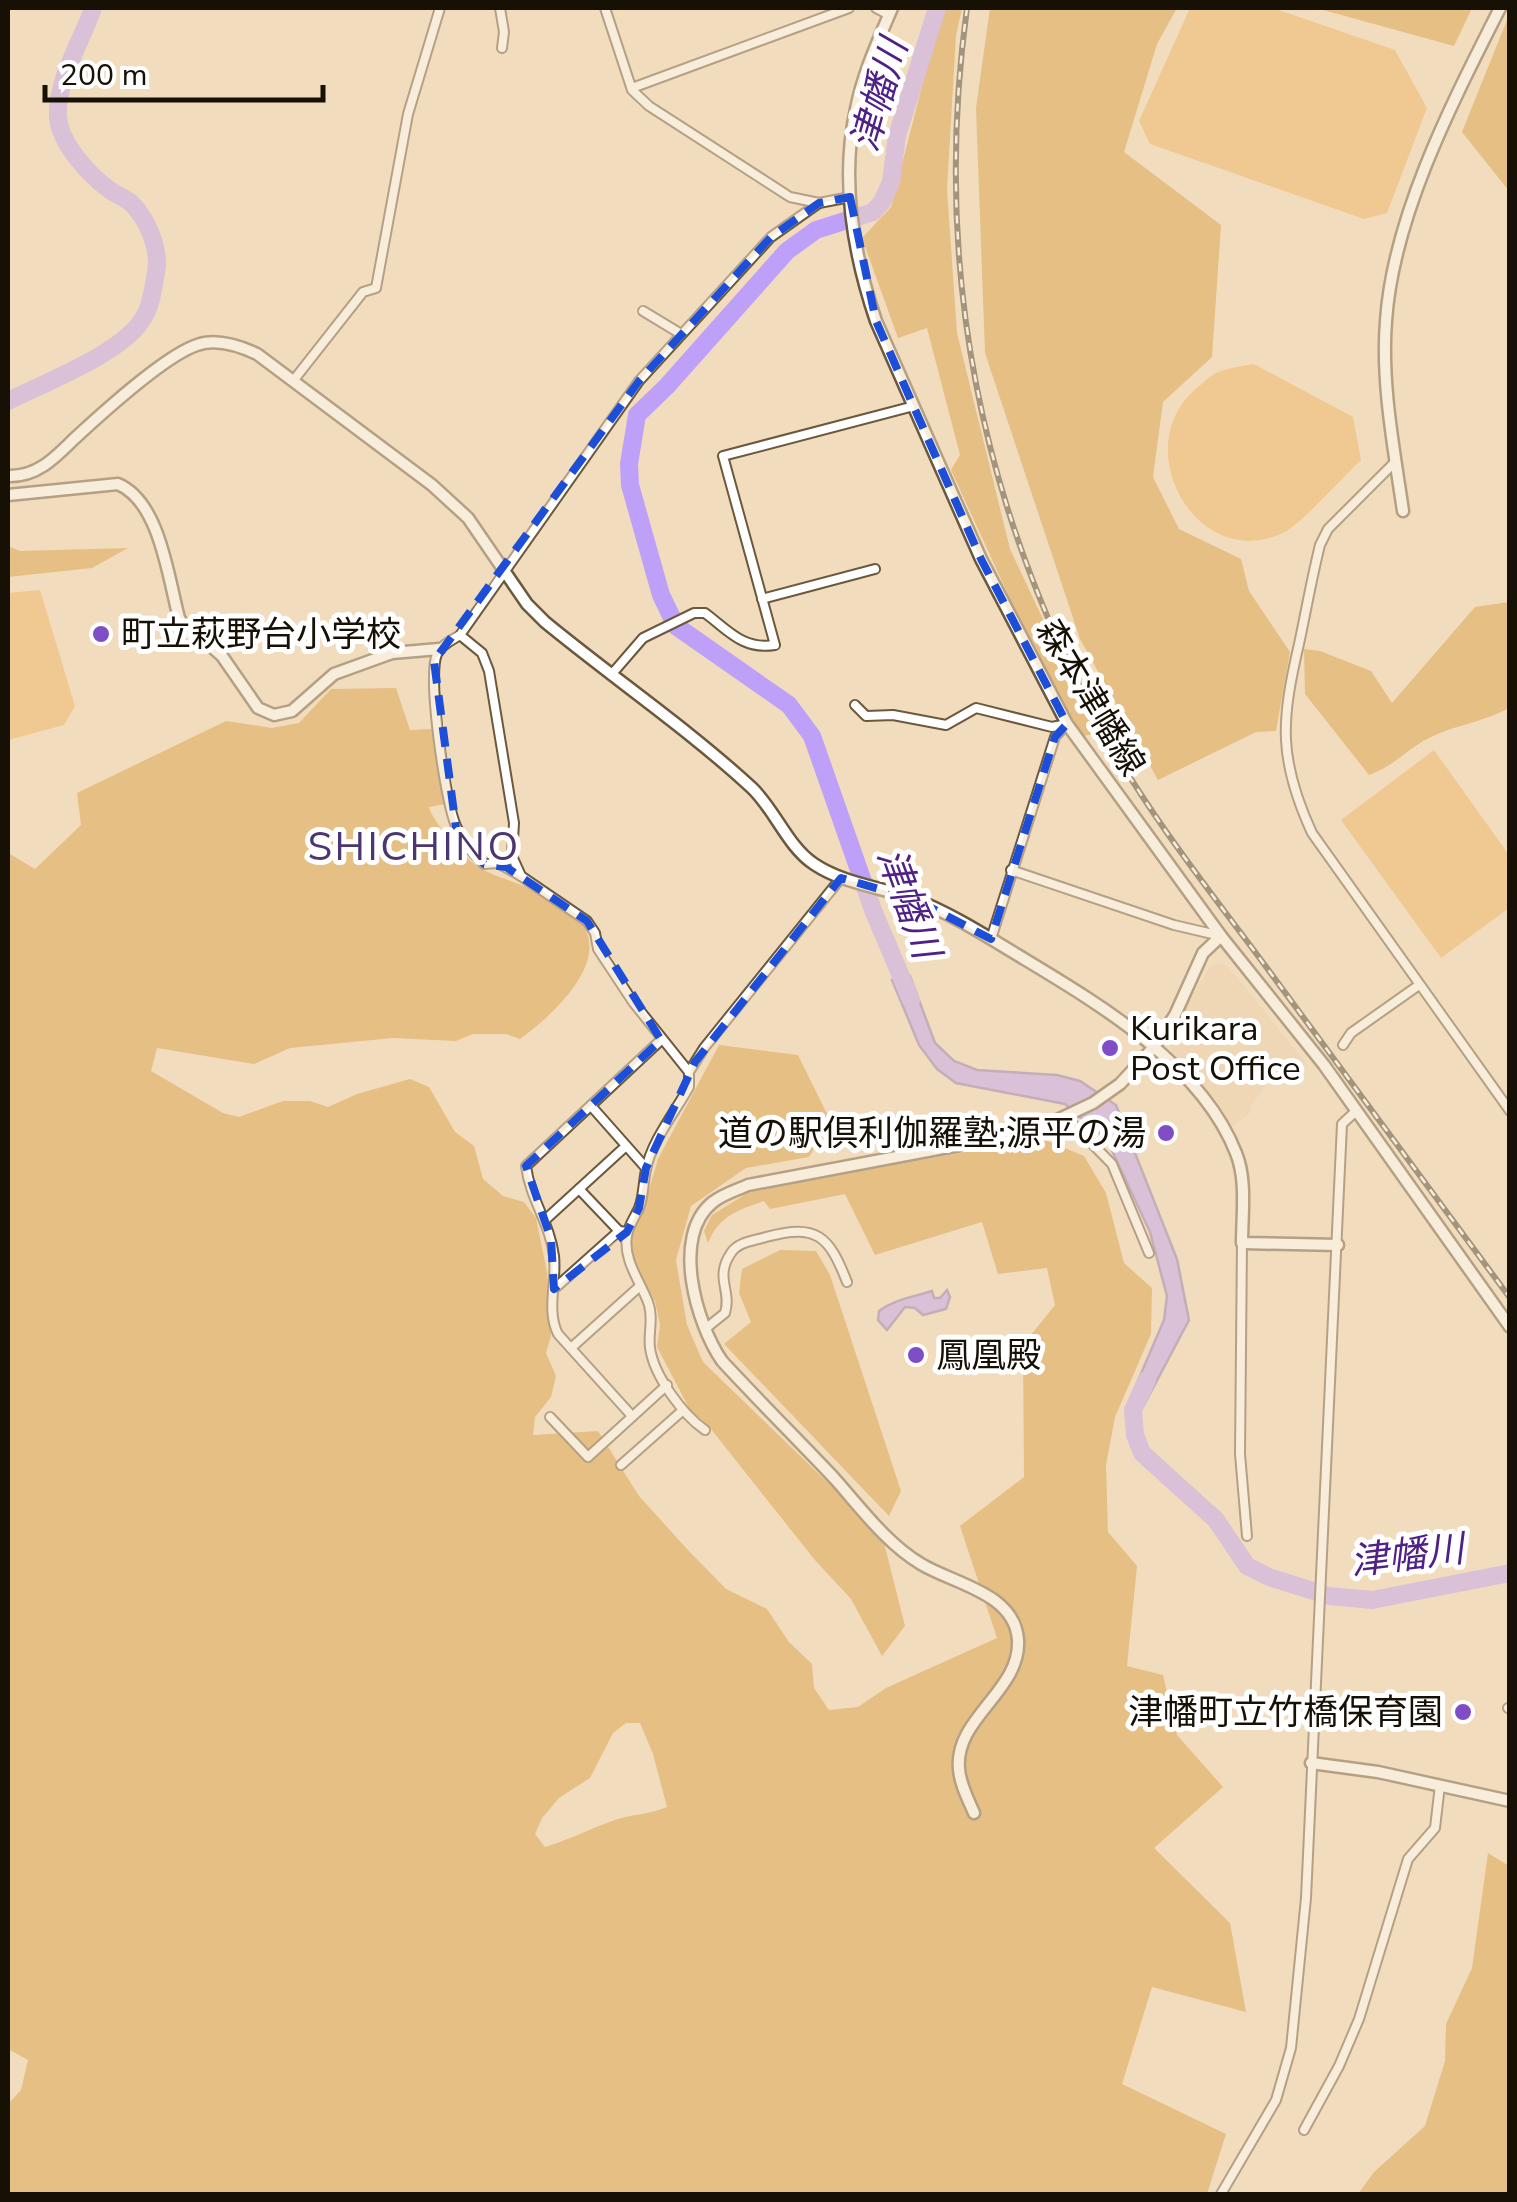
<svg xmlns="http://www.w3.org/2000/svg" width="1517" height="2202" viewBox="0 0 1517 2202" font-family="'Nunito Sans','Noto Sans JP',sans-serif">
  <style>
    .built { fill: #ead0ab }
    .green { fill: #ecb25b }
    .forest { fill: #d69b3e; fill-rule: evenodd }
    .water { fill: #bea0f9; stroke: #8c75b0; stroke-width: 2.5 }
    .lines { fill: none; stroke-linecap: round; stroke-linejoin: round }
    .river { stroke: #bea0f9; stroke-width: 18 }
    .street-casing { stroke: #6b583d; stroke-width: 12 }
    .secondary-casing { stroke: #6b583d; stroke-width: 15 }
    .street { stroke: #fff; stroke-width: 8 }
    .secondary { stroke: #fff; stroke-width: 10 }
    .rail-casing { stroke: #473d2e; stroke-width: 6 }
    .rail { stroke: #fff; stroke-width: 2.5; stroke-dasharray: 8; stroke-linecap: butt }
    .marked { fill: none; stroke: #1d4ed8; stroke-width: 8; stroke-dasharray: 20 12; stroke-linejoin: round }
    .poi-dot { fill: #7f4dc5; stroke: #fff; stroke-width: 4 }
    .labels { text-anchor: middle; stroke-width: 10; stroke-linejoin: round; paint-order: stroke }
    .poi-label { font-size: 35px; fill: #171005; stroke: #fff; text-anchor: start }
    .street-label { font-size: 35px; fill: #171005; stroke: #fff }
    .water-label { font-size: 38px; font-style: italic; fill: #4f2187; stroke: #fff }
    .quarter-label { font-size: 40px; letter-spacing: 2.5px; fill: #4c3671; stroke: #fff }
  </style>
  <rect width="100%" height="100%" fill="#f2dcbe"/>
  <!-- built -->
  <polygon class="built" points="1218,963 1226,965 1247,989 1309,1067 1285,1059 1251,1106 1250,1113 1231,1127 1172,1053 1169,1043 1179,1018 1210,967"/>
  <!-- green -->
  <g class="green">
    <polygon points="1190,8 1273,8 1395,50 1427,108 1387,213 1364,219 1150,144 1139,121"/>
    <path d="M1254 364 1353 417 1361 460C1344 476 1300 525 1283 533 1197 574 1125 446 1198 387 1204 382 1210 376 1216 373 1227 368 1242 366 1254 364Z"/>
    <polygon points="40,590 75,706 64,725 8,740 8,593"/>
    <polygon points="1434,750 1509,855 1509,908 1441,958 1341,820"/>
  </g>
  <!-- forest -->
  <g class="forest">
    <polygon points="942,8 962,8 956,36 947,189 957,333 1010,549 1097,734 1082,736 1022,625 951,470 960,455 927,328 898,338 862,238 891,207"/>
    <polygon points="990,8 1177,8 1157,44 1124,152 1221,225 1212,357 1163,402 1153,477 1179,529 1241,559 1249,591 1290,652 1276,731 1256,732 1158,780 1080,639 985,353 976,108"/>
    <polygon points="1316,8 1472,8 1454,46"/>
    <polygon points="1509,15 1509,191 1462,132"/>
    <polygon points="8,546 20,551 128,548 92,568 8,577"/>
    <path d="M1509 602V708C1484 722 1454 725 1429 738 1407 749 1393 767 1369 775L1305 694 1304 649 1320 651 1371 671 1392 703 1475 607Z"/>
    <path d="M396 688 410 730 432 729 445 804 429 807C433 823 463 856 477 866 493 877 522 883 541 894 552 901 571 910 579 920 615 961 549 1018 520 1039L506 1034H473L456 1041 393 1038 290 1048 254 1064 157 1048 151 1071 223 1113 239 1117 283 1101H310L328 1107 357 1094 410 1079 429 1087 455 1132 474 1146 483 1179 503 1196 524 1202 536 1218 547 1272 551 1336 546 1353 556 1376 551 1397 535 1417 533 1435 598 1431 639 1496 687 1549 726 1589 767 1609 789 1642 812 1664 814 1688 829 1710 858 1707 886 1688 997 1638 960 1526 1024 1477 1023 1345 1055 1305 1047 1268 998 1274 982 1222 875 1255 845 1194 770 1209 764 1201C738 1210 719 1216 708 1243L704 1231 712 1215 749 1192 1041 1138 1084 1156 1106 1193 1124 1263 1152 1288 1151 1334 1115 1417 1106 1465 1108 1532 1137 1566 1127 1666 1163 1675 1177 1735 1223 1787 1154 1848 1230 1923 1246 2012 1152 1987 1122 2084 1226 2134 1207 2194H8V2104L21 2090 28 2060 8 2049V853L35 869 81 825 77 793 226 721 272 728 299 723 331 689ZM626 1723H640L653 1754 667 1807C649 1815 630 1814 612 1821 589 1829 569 1840 545 1847L535 1834 542 1818 559 1798 590 1778 613 1733Z"/>
    <polygon points="719,1045 798,1055 831,1122 809,1157 746,1168 691,1206 676,1260 687,1325 703,1362 882,1535 905,1626 882,1656 851,1599 814,1559 707,1424 690,1410 657,1347 660,1325 655,1301 637,1269 630,1239 647,1197 658,1159"/>
    <polygon points="780,1250 816,1251 830,1275 901,1491 889,1516 724,1344 751,1322 739,1293 742,1269"/>
    <polygon points="1488,1853 1509,1866 1509,2194 1358,2194 1374,2172 1425,2126 1445,2061 1446,2024 1472,1968"/>
  </g>
  <!-- water -->
  <g class="water">
    <polygon points="910,976 935,1043 954,1061 977,1070 1057,1075 1080,1081 1116,1105 1177,1259 1189,1320 1144,1405 1131,1397 1164,1320 1167,1296 1150,1232 1107,1140 1065,1104 956,1083 937,1069 919,1045 892,980"/>
    <path d="M947 1290 950 1297 946 1309 923 1315 915 1308 905 1307 887 1330 878 1320 879 1311C895 1299 913 1297 932 1291L934 1298H940Z"/>
  </g>
  <g class="lines">
    <!-- river -->
    <g class="river">
      <path d="M8 401C44 383 125 352 144 317 152 304 153 287 156 273 161 251 147 218 131 203 125 198 117 195 111 191 90 176 60 144 58 117 56 80 82 41 93 8"/>
      <polyline points="911,1000 873,910 812,736 789,705 676,626 661,595 630,485 629,464 637,415 667,386 787,251 816,230 873,212 882,202 891,182 897,136 937,8"/>
      <polyline points="1147,1380 1133,1410 1135,1435 1142,1453 1216,1520 1247,1566 1269,1577 1329,1596 1372,1600 1510,1573"/>
    </g>
    <!-- street casing -->
    <g class="street-casing">
      <g id="street">
        <polyline points="500,8 504,32 502,48"/>
        <polyline points="605,8 632,90 649,106 790,197 819,203 850,197"/>
        <polyline points="876,8 889,15"/>
        <polyline points="632,88 849,8"/>
        <polyline points="643,311 681,334"/>
        <polyline points="293,381 363,292 376,288 408,114 440,8"/>
        <path d="M1396 461 1328 529 1320 545C1312 577 1306 611 1299 644 1281 721 1278 759 1312 833L1510 1111"/>
        <polyline points="762,599 875,569"/>
        <polyline points="460,635 482,653 489,671 514,823 512,856 521,876 587,921 595,933 598,949 633,1002 689,1072 704,1048 841,878"/>
        <path d="M611 675 643 638 694 613H705C729 631 743 650 775 645L723 456 914 406"/>
        <polyline points="855,705 866,716 893,715 946,725 976,708 1052,727 1067,724"/>
        <polyline points="1011,870 1174,925 1221,936"/>
        <path d="M521 876 498 863 484 864C473 854 462 840 456 826 445 801 427 677 437 654 441 645 452 640 460 635L639 381 771 237 819 203"/>
        <polyline points="991,939 1055,737 1067,724"/>
        <polyline points="1343,1045 1351,1033 1419,985"/>
        <path d="M689 1072V1087C675 1112 651 1142 646 1170 643 1183 644 1195 639 1208 635 1217 628 1226 627 1236 623 1260 640 1281 648 1302 654 1318 648 1332 650 1348 654 1376 683 1415 705 1430"/>
        <polyline points="592,1107 646,1168"/>
        <polyline points="1066,1117 1112,1164 1149,1253"/>
        <polyline points="579,1189 619,1231"/>
        <polyline points="545,1220 626,1146"/>
        <polyline points="1242,1243 1240,1454 1247,1536"/>
        <polyline points="554,1289 619,1231 627,1232"/>
        <path d="M705 1329 725 1313C732 1290 714 1278 731 1253 738 1242 753 1241 766 1237 817 1223 829 1236 847 1282"/>
        <polyline points="571,1348 640,1286"/>
        <path d="M632 1416 558 1334C546 1311 557 1281 554 1256 550 1223 530 1199 526 1166L661 1040"/>
        <polyline points="550,1417 588,1457 667,1385"/>
        <polyline points="621,1465 682,1411"/>
        <polyline points="1508,1708 1510,1707"/>
        <polyline points="1304,2130 1339,2066 1359,2019 1408,1859 1435,1828 1440,1785"/>
        <polyline points="1221,2194 1276,2100 1291,2048 1306,1898 1342,1124 1355,1112"/>
      </g>
    </g>
    <!-- secondary casing -->
    <g class="secondary-casing">
      <g id="secondary">
        <path d="M892 8C878 41 863 73 856 109 840 180 853 253 876 321L981 559 1067 724 1221 936 1324 1065 1510 1327"/>
        <path d="M8 476C36 477 54 459 73 440 100 415 164 356 197 345 216 338 240 346 257 354L432 485 468 518 527 604 545 622C613 678 687 728 752 788 775 810 788 847 814 864 844 884 881 887 914 899 952 914 986 936 1021 957 1099 1004 1201 1064 1236 1153 1247 1180 1242 1214 1242 1243L1338 1245"/>
        <path d="M8 495 118 484C160 502 168 577 179 618L188 634 205 641 222 656 258 708 274 715 292 711 334 674 392 653 439 649"/>
        <path d="M1403 511C1394 449 1381 383 1386 321 1393 216 1453 101 1500 8"/>
        <polyline points="1311,1763 1378,1772 1510,1801"/>
        <path d="M974 1813C968 1799 960 1784 959 1769 954 1718 1021 1691 1018 1640 1015 1593 954 1584 921 1564 887 1544 860 1507 834 1478 797 1439 759 1401 722 1361 697 1325 670 1236 713 1202 723 1194 737 1190 748 1185L1034 1131 1093 1103 1120 1084 1154 1047 1175 1015 1203 953 1221 936"/>
      </g>
    </g>
    <!-- street -->
    <use href="#street" class="street"/>
    <!-- secondary -->
    <use href="#secondary" class="secondary"/>
    <!-- rail casing -->
    <g class="rail-casing">
      <path id="rail" d="M967 8C932 264 980 508 1105 735 1150 816 1209 890 1264 964 1346 1075 1428 1187 1510 1298"/>
    </g>
    <!-- rail -->
    <use href="#rail" class="rail"/>
  </g>
  <!-- marked area -->
  <path d="M0 0H1517V2202H0ZM850 197 876 321 981 559 1067 724 1055 737 991 939 914 899 841 878 695 1062 646 1168 639 1208 627 1232 554 1289 551 1239 526 1166 661 1040 587 921 506 867 484 864 456 828 434 661 639 381 771 237 819 203Z" fill="#f2dcbe" fill-opacity=".55" fill-rule="evenodd"/>
  <path class="marked" d="M850 197 876 321 981 559 1067 724 1055 737 991 939 914 899 841 878 695 1062 646 1168 639 1208 627 1232 554 1289 551 1239 526 1166 661 1040 587 921 506 867 484 864 456 828 434 661 639 381 771 237 819 203Z"/>
  <!-- markers -->
  <g class="poi-dot">
    <circle cx="101" cy="634" r="10"/>
    <circle cx="1110" cy="1048" r="10"/>
    <circle cx="1166" cy="1133" r="10"/>
    <circle cx="916" cy="1355" r="10"/>
    <circle cx="1463" cy="1712" r="10"/>
  </g>
  <g class="labels">
    <!-- poi labels -->
    <g class="poi-label">
      <text x="121" y="646">町立萩野台小学校</text>
      <text x="1130" y="1040">Kurikara<tspan x="1130" dy="40">Post Office</tspan></text>
      <text x="1146" y="1145" text-anchor="end">道の駅倶利伽羅塾;源平の湯</text>
      <text x="936" y="1367">鳳凰殿</text>
      <text x="1443" y="1724" text-anchor="end">津幡町立竹橋保育園</text>
    </g>
    <!-- street labels -->
    <g class="street-label">
      <text transform="translate(1091 697) rotate(59)" y="12">森本津幡線</text>
    </g>
    <!-- water labels -->
    <g class="water-label">
      <text transform="translate(879 95) rotate(-74)" y="13">津幡川</text>
      <text transform="translate(909 903) rotate(70)" y="13">津幡川</text>
      <text transform="translate(1407 1555) rotate(-7)" y="13">津幡川</text>
    </g>
    <!-- quarter labels -->
    <g class="quarter-label">
      <text x="414" y="860">SHICHINO</text>
    </g>
  </g>
  <!-- border -->
  <rect width="1517" height="2202" fill="none" stroke="#171005" stroke-width="20"/>
  <!-- scale -->
  <path d="M45 85v15h278v-15" fill="none" stroke="#171005" stroke-width="5"/>
  <text x="60" y="85" font-size="30" fill="#171005" stroke="#ffffff" stroke-width="8" paint-order="stroke">200 m</text>
</svg>
